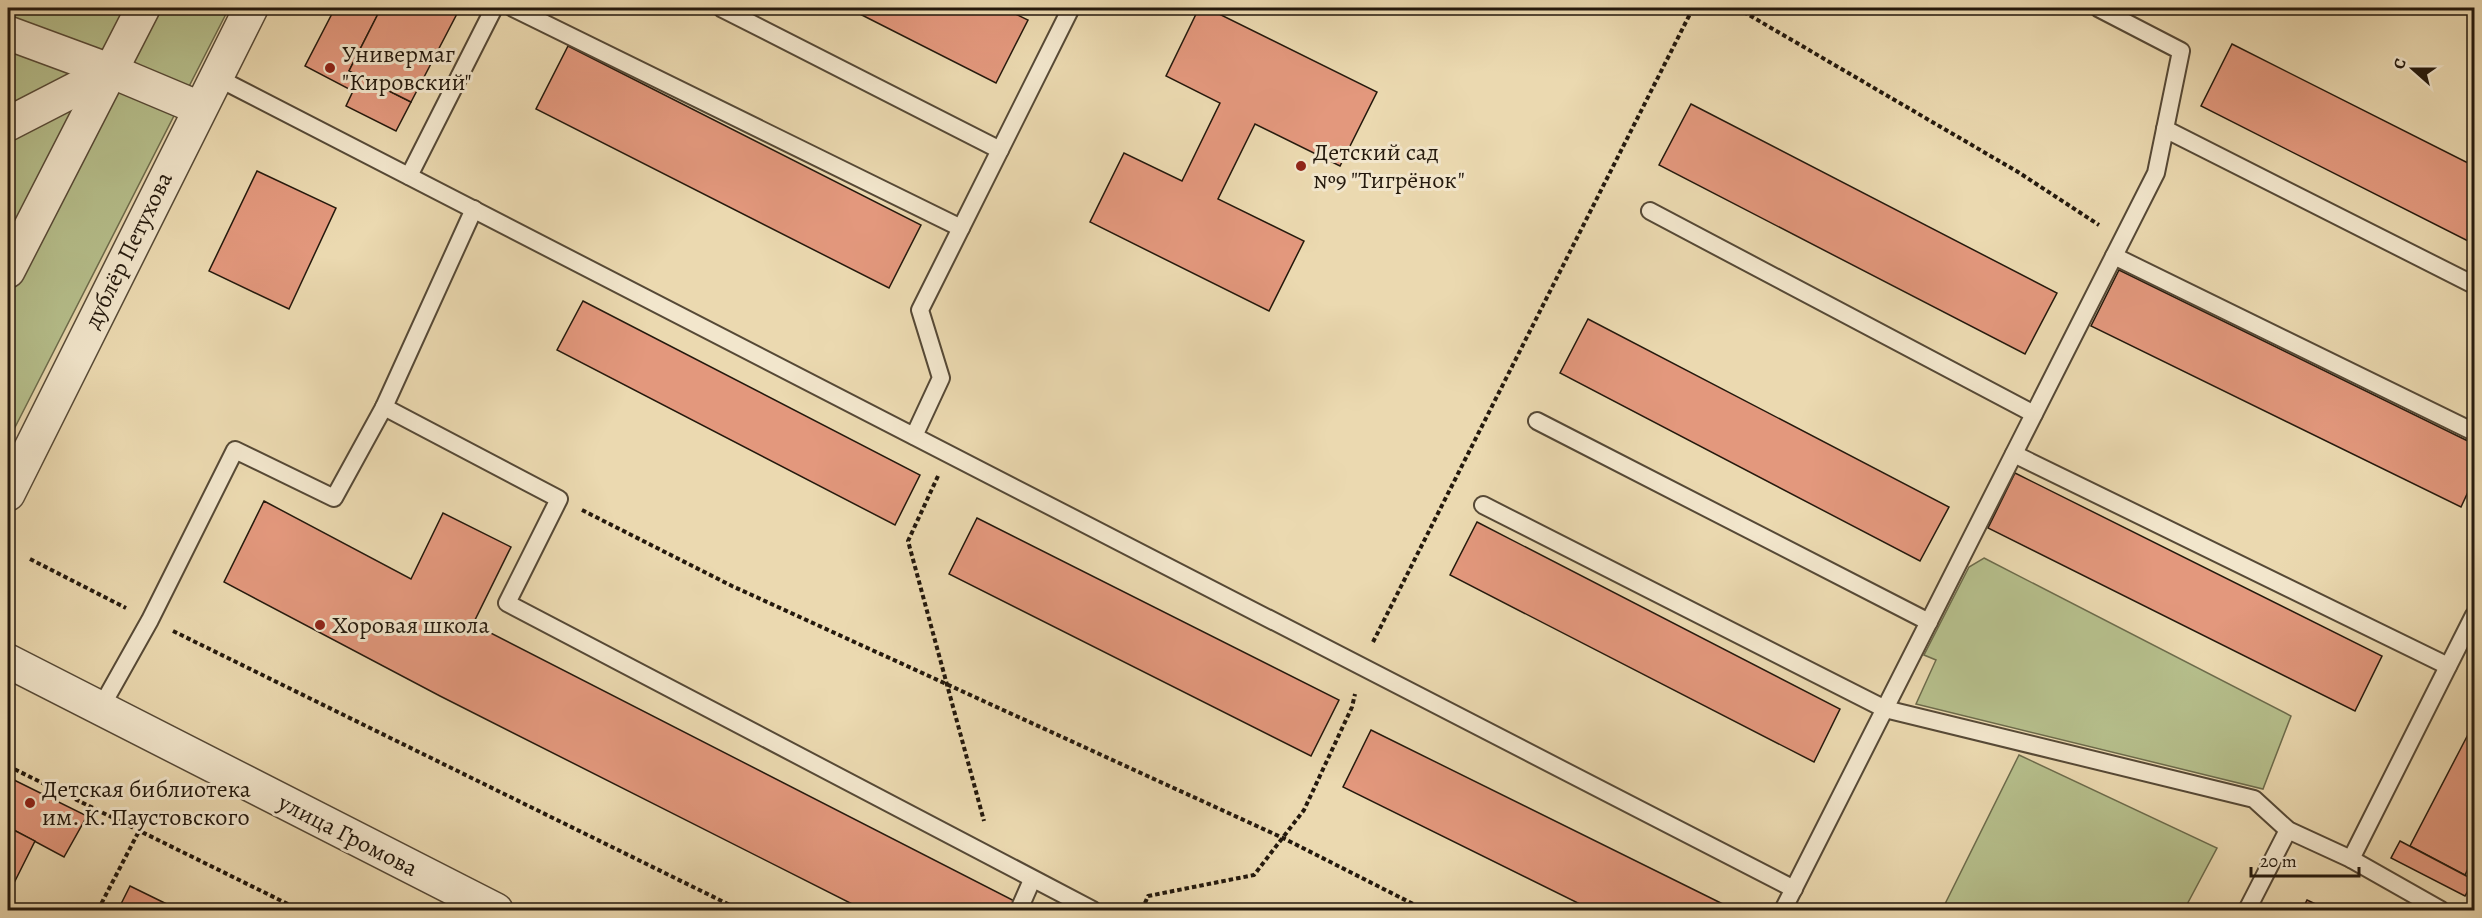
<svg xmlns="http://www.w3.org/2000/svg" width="2482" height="918" viewBox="0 0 2482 918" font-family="Alegreya,serif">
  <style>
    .green { fill: #b6bf8c; stroke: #6d6c4c; stroke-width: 1.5 }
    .building { fill: #e3987d; stroke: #24190d; stroke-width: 1.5 }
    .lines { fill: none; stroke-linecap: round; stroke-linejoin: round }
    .lane-casing { stroke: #564936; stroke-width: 20 }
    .street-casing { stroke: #564936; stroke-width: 36 }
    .path { stroke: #24190d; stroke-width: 4; stroke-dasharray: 4.5 3; stroke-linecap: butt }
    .lane { stroke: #f2e6cc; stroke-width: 16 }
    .street { stroke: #f2e6cc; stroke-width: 33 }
    .poi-dot { fill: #8f2418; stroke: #f2e6cc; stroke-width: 2 }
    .labels { text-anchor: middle; stroke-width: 6; stroke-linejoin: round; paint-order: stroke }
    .poi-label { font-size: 24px; fill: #24190d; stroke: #f2e6cc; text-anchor: start }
    .street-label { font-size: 24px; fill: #24190d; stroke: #f2e6cc }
  </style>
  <rect width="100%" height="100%" fill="#ebd9b0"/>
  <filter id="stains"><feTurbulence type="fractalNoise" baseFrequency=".00333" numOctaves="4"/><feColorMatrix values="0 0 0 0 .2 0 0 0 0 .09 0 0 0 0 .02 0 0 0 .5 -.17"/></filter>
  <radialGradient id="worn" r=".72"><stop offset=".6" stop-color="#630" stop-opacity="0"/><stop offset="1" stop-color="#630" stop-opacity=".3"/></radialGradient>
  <!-- green -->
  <g class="green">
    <polygon points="8,8 229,8 8,441"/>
    <polygon points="1984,558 2291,716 2263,789 1916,704 1936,660 1924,655 1969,567"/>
    <polygon points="2019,755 2217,848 2184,910 1942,910"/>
  </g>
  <!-- building -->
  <g class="building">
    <polygon points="335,8 381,8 349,71 411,102 396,131 346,106 353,91 305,66"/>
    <polygon points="381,8 460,8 411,102 349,71"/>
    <polygon points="848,8 1003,8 1028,20 996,83"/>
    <polygon points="1199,8 1207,8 1377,92 1340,166 1255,124 1218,199 1304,241 1269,311 1090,222 1124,153 1182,181 1220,103 1166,76"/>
    <polygon points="2232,44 2474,166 2474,244 2201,106"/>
    <polygon points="568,46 921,225 889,288 536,109"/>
    <polygon points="1691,104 2057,293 2025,354 1659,165"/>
    <polygon points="257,171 336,208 289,309 209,271"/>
    <polygon points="2119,270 2474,444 2474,479 2461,507 2091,326"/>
    <polygon points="583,301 920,475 895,525 557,350"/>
    <polygon points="1588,319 1949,507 1920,561 1560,373"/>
    <polygon points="2015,473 2382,656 2355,711 1988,528"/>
    <polygon points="264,501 411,579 443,513 511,547 473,624 1032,910 864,910 440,696 224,582"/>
    <polygon points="977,518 1339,700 1311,756 949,574"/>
    <polygon points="1477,522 1840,709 1814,762 1450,575"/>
    <polygon points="2474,723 2474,856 2465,875 2410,846"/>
    <polygon points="1371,730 1735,910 1592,910 1343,787"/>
    <polygon points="8,777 87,816 64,857 8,827"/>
    <polygon points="8,827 35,841 8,895"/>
    <polygon points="2400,841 2474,880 2465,896 2391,858"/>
    <polygon points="130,886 179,910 118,910"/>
    <polygon points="2307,900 2328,910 2302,910"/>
  </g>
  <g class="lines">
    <!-- lane casing -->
    <g class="lane-casing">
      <g id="lane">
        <polyline points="513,8 961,228"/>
        <polyline points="721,8 1000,150"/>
        <polyline points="216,77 1794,889"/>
        <polyline points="2165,129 2474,285"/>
        <polyline points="409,176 494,8"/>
        <polyline points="1650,211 2034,414"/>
        <polyline points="2114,256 2474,432"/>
        <polyline points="384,407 559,499 507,603 1093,910"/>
        <polyline points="1537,421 1929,622"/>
        <polyline points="914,436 941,378 920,310 1071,8"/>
        <polyline points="2014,454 2448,666"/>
        <polyline points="1483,505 1885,709 2254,799 2288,830 2351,859 2441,910"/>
        <polyline points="100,709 150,620 235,450 334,498 384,407 474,209"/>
        <polyline points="2351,859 2474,615"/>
        <polyline points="1021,905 1032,880"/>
        <polyline points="1783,910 2156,173 2181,51 2098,8"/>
        <polyline points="2247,910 2288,830"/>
      </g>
    </g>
    <!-- street casing -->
    <g class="street-casing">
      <g id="street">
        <polyline points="8,33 111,71 199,108"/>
        <polyline points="8,124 111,71"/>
        <polyline points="8,271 143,8"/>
        <polyline points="8,494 251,8"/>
        <polyline points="8,661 496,910"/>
      </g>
    </g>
    <!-- path -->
    <g class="path">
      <polyline points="1737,8 2018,172 2099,225"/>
      <polyline points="938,476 908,541 984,821"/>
      <polyline points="582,510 732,586 1283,838 1425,910"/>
      <polyline points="30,559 126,608"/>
      <polyline points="173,631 740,910"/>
      <polyline points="1373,642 1693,8"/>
      <polyline points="8,766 300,910"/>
      <polyline points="98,910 139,831"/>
      <polyline points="1142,910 1148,896 1254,875 1304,810 1352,707 1355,694"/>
    </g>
    <!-- lane -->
    <use href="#lane" class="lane"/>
    <!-- street -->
    <use href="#street" class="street"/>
  </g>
  <!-- markers -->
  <g class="poi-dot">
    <circle cx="330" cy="68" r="6"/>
    <circle cx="1301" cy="166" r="6"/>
    <circle cx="320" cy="625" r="6"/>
    <circle cx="30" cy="803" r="6"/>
  </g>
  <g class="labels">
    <!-- poi labels -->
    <g class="poi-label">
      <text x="342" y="62">Универмаг<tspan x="342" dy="28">"Кировский"</tspan></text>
      <text x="1313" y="160">Детский сад<tspan x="1313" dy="28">№9 "Тигрёнок"</tspan></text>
      <text x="332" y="633">Хоровая школа</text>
      <text x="42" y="797">Детская библиотека<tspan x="42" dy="28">им. К. Паустовского</tspan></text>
    </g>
    <!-- street labels -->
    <g class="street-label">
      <text transform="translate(128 250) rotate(-64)" y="8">дублёр Петухова</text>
      <text transform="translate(348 835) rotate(27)" y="8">улица Громова</text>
    </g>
  </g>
  <!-- margin -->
  <rect width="2482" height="918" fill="none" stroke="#ebd9b0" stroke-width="30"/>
  <rect x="9" y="9" width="2464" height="900" fill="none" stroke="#24190d" stroke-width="3"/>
  <rect x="15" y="15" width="2452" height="888" fill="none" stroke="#24190d" stroke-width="1.5"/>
  <!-- north arrow -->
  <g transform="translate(2413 69) rotate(291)" stroke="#f2e6cc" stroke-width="4.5" paint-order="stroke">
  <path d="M0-4.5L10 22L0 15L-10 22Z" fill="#24190d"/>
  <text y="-9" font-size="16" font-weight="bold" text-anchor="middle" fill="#24190d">С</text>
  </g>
  <!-- scale -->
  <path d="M2251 867v9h108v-9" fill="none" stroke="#24190d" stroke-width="3"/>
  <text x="2260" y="867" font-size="18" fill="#24190d" stroke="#f2e6cc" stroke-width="4.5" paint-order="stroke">20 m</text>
  <rect width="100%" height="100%" filter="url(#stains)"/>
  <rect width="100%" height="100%" fill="url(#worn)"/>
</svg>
